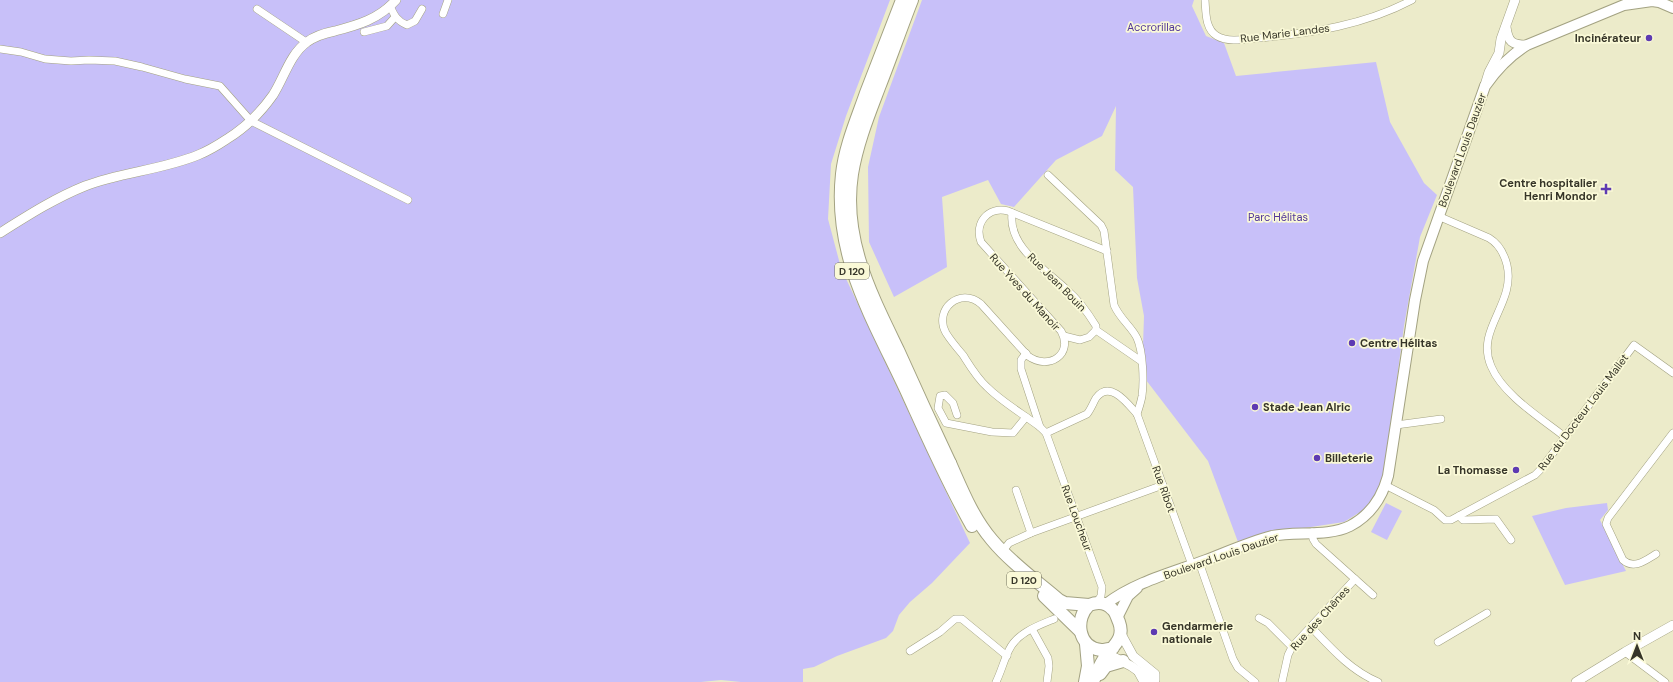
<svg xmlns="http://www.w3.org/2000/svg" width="1673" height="682" viewBox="0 0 1673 682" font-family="'DM Sans',sans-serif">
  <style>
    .green { fill: #c8c0f9 }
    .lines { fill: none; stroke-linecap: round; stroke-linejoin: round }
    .minor-casing { stroke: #a3a282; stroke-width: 8 }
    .tertiary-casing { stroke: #a3a282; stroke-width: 10 }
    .secondary-casing { stroke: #a3a282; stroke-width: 12 }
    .primary-casing { stroke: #a3a282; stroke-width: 14 }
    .trunk-casing { stroke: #a3a282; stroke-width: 14 }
    .minor { stroke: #fff; stroke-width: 7 }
    .tertiary { stroke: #fff; stroke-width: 9 }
    .secondary { stroke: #fff; stroke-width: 10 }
    .primary { stroke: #fff; stroke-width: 12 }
    .trunk { stroke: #fff; stroke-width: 12 }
    .poi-dot { fill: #5d3ab2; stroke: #faf9d7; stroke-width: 1.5 }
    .labels { text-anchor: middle; stroke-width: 3.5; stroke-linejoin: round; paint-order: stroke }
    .shield { fill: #faf9d7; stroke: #71705c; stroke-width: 1 }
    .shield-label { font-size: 10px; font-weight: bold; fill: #363528 }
    .park-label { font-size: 11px; fill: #513698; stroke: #faf9d7 }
    .street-label { font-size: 11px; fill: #363528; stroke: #faf9d7 }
    .poi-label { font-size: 11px; font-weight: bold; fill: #363528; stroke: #faf9d7; text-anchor: start }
  </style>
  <rect width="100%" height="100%" fill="#ecebca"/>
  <!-- green -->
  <g class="green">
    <polygon points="0,0 890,0 846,116 831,164 828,219 841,268 970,543 932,583 910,602 899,615 893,631 886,638 837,656 814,667 803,669 803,682 741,682 721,680 701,682 0,682"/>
    <polygon points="922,0 1194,0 1192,6 1206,36 1224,43 1236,76 1376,62 1390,122 1424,183 1437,195 1420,237 1404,326 1385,468 1378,493 1365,509 1344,522 1258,535 1238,542 1208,461 1146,380 1143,346 1144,316 1137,278 1133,187 1115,170 1116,106 1102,136 1056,160 1014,207 1001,204 988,180 942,197 947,267 894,297 869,242 868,167 879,117"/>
    <polygon points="1386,503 1402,511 1387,540 1371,532"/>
    <polygon points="1607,503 1608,510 1600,520 1626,571 1565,585 1532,516 1566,508"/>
  </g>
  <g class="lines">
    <!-- minor casing -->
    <g class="minor-casing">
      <g id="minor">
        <path d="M1205 0C1206 12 1205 29 1217 36 1229 43 1246 39 1259 38 1312 33 1365 25 1412 0"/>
        <path d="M390 6C394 15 397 21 407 25L415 21 422 9"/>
        <polyline points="257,9 306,42"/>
        <polyline points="443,14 448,0"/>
        <polyline points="364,32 387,26 395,17"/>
        <polyline points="0,49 21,52 45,59 71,61 89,60 115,61 142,67 185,79 220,86 251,121 408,200"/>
        <path d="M1048 175 1101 225 1104 231 1114 305C1120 319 1131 326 1137 338 1143 351 1144 381 1142 396 1141 402 1139 408 1137 414"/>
        <path d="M1012 213C1008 247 1045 269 1067 290 1079 300 1088 313 1096 326V330"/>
        <path d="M1438 216 1489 238C1499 244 1504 253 1507 265 1516 304 1475 329 1491 366 1503 395 1541 418 1565 437"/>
        <polyline points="1064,336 1080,340 1089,337 1096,330 1141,361"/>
        <polyline points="1026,353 1021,360 1021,369 1040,427"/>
        <polyline points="957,415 953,403 945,395 940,396 938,408 946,423 992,432 1013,433 1026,417"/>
        <polyline points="1396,425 1441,419"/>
        <path d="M1046 433 1087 414C1091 409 1093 403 1096 398 1110 379 1128 404 1137 414L1192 565"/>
        <polyline points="1385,485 1434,510 1445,520 1451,520 1535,475 1541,469 1634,345 1673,373"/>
        <polyline points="1016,490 1031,533"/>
        <polyline points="1459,516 1463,520 1496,519 1511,540"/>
        <polyline points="1312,532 1313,539 1316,544 1373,595"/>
        <polyline points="1003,551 1009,543 1031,533 1163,485"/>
        <path d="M1656 554C1646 560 1634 570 1623 560L1606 524 1608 518 1673 433"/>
        <polyline points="1199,562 1233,659 1238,668 1255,682"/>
        <path d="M1097 602 1101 596 1102 587 1046 433 1040 427C1023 414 1002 402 987 387 977 378 970 366 963 355 957 348 951 341 946 333 933 310 960 286 981 304L1028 356C1049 371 1074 354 1061 331L981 242C974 223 988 206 1008 211L1107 251"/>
        <polyline points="1259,618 1268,623 1292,647"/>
        <path d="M1311 627C1331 648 1350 670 1378 682"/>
        <polyline points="1032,629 1048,658 1049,666 1047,682"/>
        <polyline points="1438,642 1487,613"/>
        <polyline points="910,651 940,632 955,619 962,619 1007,656"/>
        <polyline points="1625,652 1665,682"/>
        <polyline points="1137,671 1143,682"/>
        <path d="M996 682C1001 672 1004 660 1009 650 1017 633 1037 626 1054 619"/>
        <polyline points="1282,682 1288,655 1292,647 1355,579"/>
      </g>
    </g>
    <!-- tertiary casing -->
    <g class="tertiary-casing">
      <g id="tertiary">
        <path d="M1506 27C1508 42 1512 45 1527 45"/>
        <polyline points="1485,85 1489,72 1499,53 1501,39 1515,0"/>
        <path d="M0 233C27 216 55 198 85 186 121 172 162 170 198 155 208 151 218 145 227 139 245 128 261 112 273 95 284 78 290 54 307 42 315 36 325 33 335 31 358 25 379 19 396 0"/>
        <polyline points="1121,634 1133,656 1155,674 1155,680"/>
        <polyline points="1104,652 1131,666 1154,682"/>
        <polyline points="1576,682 1625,652 1673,625"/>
      </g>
    </g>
    <!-- secondary casing -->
    <g class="secondary-casing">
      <g id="secondary">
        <path d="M1106 604C1135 582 1171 573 1206 560 1227 552 1249 542 1272 536 1296 531 1328 537 1350 526 1371 515 1382 498 1388 476L1415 300 1423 261 1485 86C1497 69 1509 56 1527 45L1624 5 1652 1 1659 2 1673 8"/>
        <polyline points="1117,618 1128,596 1137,588"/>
      </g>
    </g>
    <!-- primary casing -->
    <g class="primary-casing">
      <g id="primary">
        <path d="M950 463C962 490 973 518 992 540 1011 563 1037 581 1059 600L1065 603 1089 605"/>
        <polyline points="1044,596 1080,631"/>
        <polyline points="1100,674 1106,666 1123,661"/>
        <polyline points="1085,682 1088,666 1086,644"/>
        <path d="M1093 682C1096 673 1100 665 1105 657 1114 645 1125 638 1119 622 1117 618 1116 612 1112 609 1106 602 1097 602 1089 605 1075 618 1077 647 1101 650 1105 650 1109 649 1113 648"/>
      </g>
    </g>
    <!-- trunk casing -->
    <g class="trunk-casing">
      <g id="trunk">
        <path d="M902 0C890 31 878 62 866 93 857 119 845 146 842 174 833 256 873 319 906 390 927 436 947 482 972 526"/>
        <path d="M912 0C901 28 891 57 880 85 869 114 857 143 852 174 842 239 871 294 898 350 915 388 932 425 950 463"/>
      </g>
    </g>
    <!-- minor -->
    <use href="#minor" class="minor"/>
    <!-- tertiary -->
    <use href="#tertiary" class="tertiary"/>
    <!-- secondary -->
    <use href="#secondary" class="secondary"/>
    <!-- primary -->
    <use href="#primary" class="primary"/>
    <!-- trunk -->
    <use href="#trunk" class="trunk"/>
  </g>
  <!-- markers -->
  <g class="poi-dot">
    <circle cx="1649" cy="38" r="4"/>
    <path d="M1604 183h4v4h4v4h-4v4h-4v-4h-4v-4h4z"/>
    <circle cx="1352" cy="343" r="4"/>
    <circle cx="1255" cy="407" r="4"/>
    <circle cx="1317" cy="458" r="4"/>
    <circle cx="1516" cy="470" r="4"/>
    <circle cx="1154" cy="632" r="4"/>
  </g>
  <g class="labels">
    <!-- shield labels -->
    <g class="shield">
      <rect x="835" y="263" width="34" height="16" rx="3"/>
      <rect x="1007" y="572" width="34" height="16" rx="3"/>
    </g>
    <g class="shield-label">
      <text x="852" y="275">D 120</text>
      <text x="1024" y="584">D 120</text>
    </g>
    <!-- park labels -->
    <g class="park-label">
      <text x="1154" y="31">Accrorillac</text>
      <text x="1278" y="221">Parc Hélitas</text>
    </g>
    <!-- street labels -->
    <g class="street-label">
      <text transform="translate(1285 33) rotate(-7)" y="4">Rue Marie Landes</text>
      <text transform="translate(1462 150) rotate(-70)" y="4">Boulevard Louis Dauzier</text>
      <text transform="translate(1057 282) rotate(45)" y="4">Rue Jean Bouin</text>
      <text transform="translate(1025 292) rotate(48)" y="4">Rue Yves du Manoir</text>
      <text transform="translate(1583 412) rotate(-53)" y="4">Rue du Docteur Louis Mallet</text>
      <text transform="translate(1164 489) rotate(70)" y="4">Rue Ribot</text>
      <text transform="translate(1077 518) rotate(70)" y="4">Rue Loucheur</text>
      <text transform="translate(1221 556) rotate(-19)" y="4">Boulevard Louis Dauzier</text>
      <text transform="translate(1320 618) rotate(-48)" y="4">Rue des Chênes</text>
    </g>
    <!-- poi labels -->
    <g class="poi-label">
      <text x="1641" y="42" text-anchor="end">Incinérateur</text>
      <text x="1597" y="187" text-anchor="end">Centre hospitalier<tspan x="1597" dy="13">Henri Mondor</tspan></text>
      <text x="1360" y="347">Centre Hélitas</text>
      <text x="1263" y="411">Stade Jean Alric</text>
      <text x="1325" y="462">Billeterie</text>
      <text x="1508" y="474" text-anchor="end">La Thomasse</text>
      <text x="1162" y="630">Gendarmerie<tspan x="1162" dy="13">nationale</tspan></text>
    </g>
  </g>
  <!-- north arrow -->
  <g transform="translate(1637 646)" stroke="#faf9d7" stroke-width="3" paint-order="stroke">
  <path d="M0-3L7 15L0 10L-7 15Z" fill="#363528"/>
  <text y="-6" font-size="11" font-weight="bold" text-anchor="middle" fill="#363528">N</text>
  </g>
</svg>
